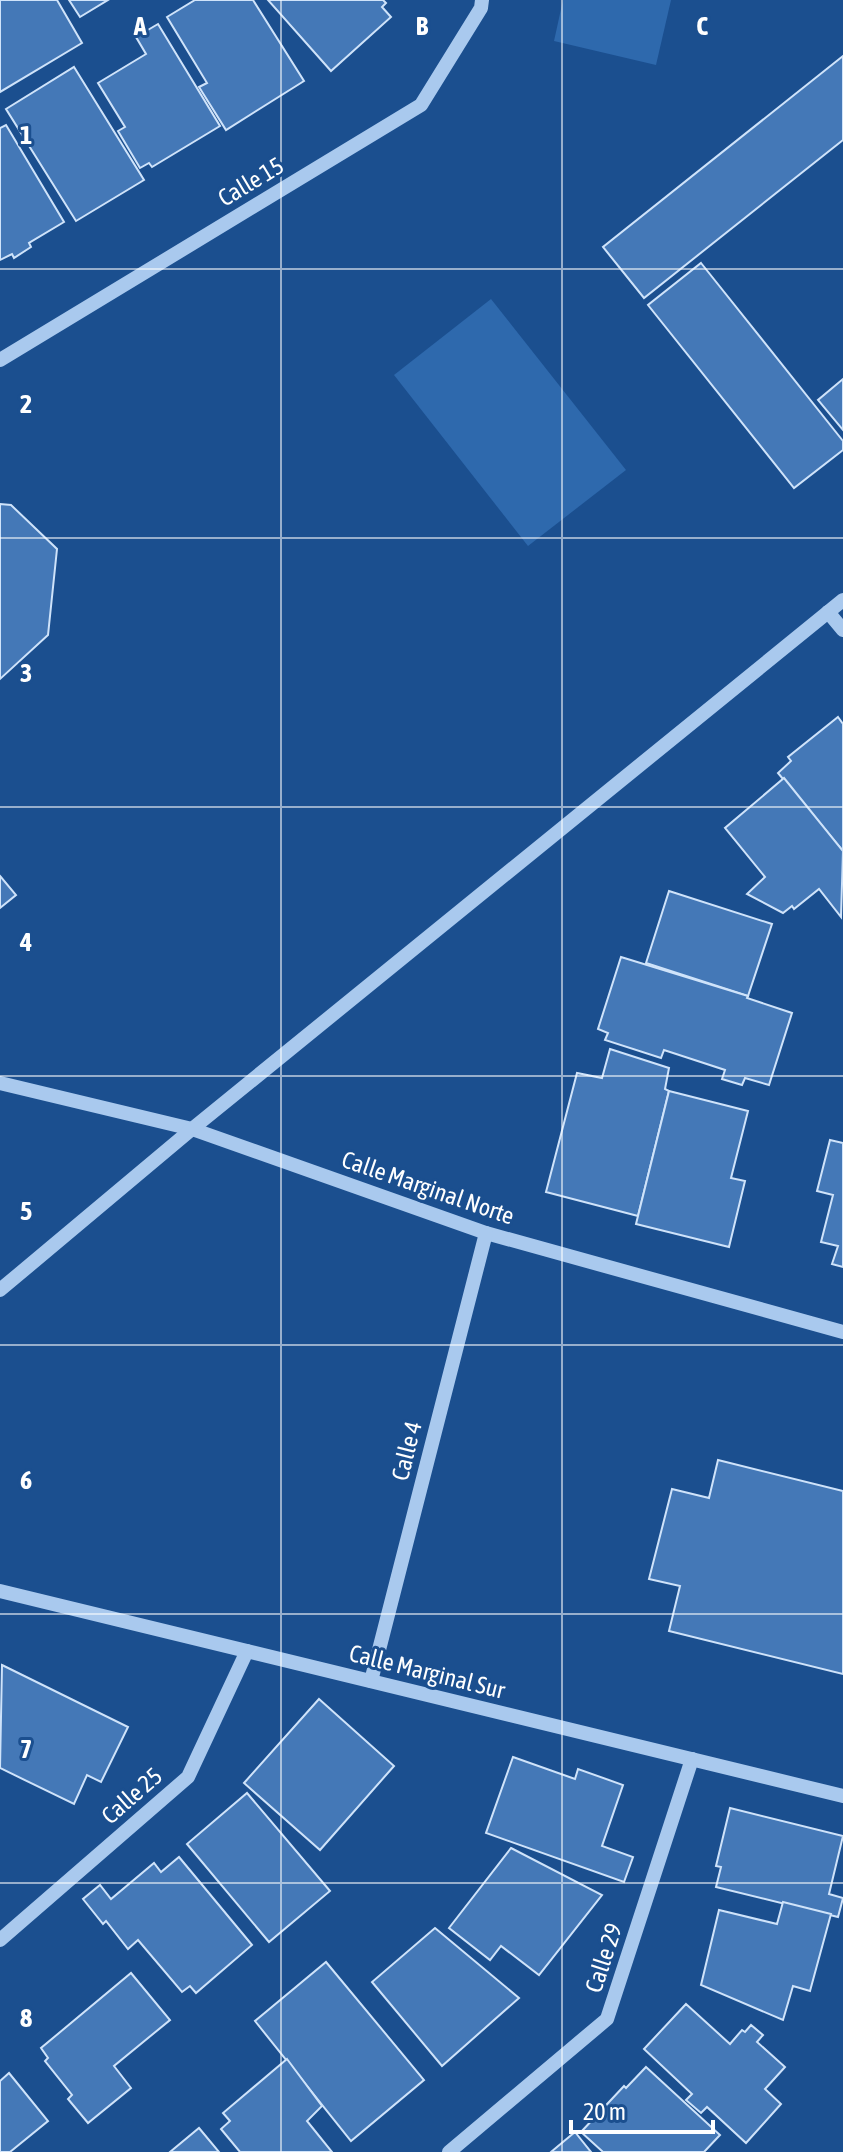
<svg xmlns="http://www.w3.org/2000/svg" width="843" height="2152" viewBox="0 0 843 2152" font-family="'Asap Condensed',sans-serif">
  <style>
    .green { fill: #2e69ad }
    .building { fill: #4478b7; stroke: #cfe3fa; stroke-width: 2 }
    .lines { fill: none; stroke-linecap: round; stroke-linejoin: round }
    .minor { stroke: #a9c9ee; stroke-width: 14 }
    .grid { fill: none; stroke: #fff; stroke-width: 2; stroke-opacity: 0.55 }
    .labels { text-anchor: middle; stroke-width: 6; stroke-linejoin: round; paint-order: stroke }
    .street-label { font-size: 24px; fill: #fff; stroke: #1b4f8f }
    .grid-label { font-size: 26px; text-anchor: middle; font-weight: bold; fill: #fff; stroke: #1b4f8f; stroke-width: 6; stroke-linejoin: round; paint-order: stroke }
  </style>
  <rect width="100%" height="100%" fill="#1b4f8f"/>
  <!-- green -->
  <g class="green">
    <polygon points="563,0 671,0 656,65 554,41"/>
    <polygon points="491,299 626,470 528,546 394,375"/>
  </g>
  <!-- building -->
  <g class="building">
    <polygon points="0,0 57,0 82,43 0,92"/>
    <polygon points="69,0 108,0 80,17"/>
    <polygon points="195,0 253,0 304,81 226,130 199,87 207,83 167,17"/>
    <polygon points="268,0 383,0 386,3 382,7 391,17 331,71"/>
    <polygon points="158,24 220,126 152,167 149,163 140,168 118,131 125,127 98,83 146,54 136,37"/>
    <polygon points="843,56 843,140 644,298 603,247"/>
    <polygon points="74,67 144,180 76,221 6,109"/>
    <polygon points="6,125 64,222 29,243 31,247 14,258 12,254 0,260 0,128"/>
    <polygon points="701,263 843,441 843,450 794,488 648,305"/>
    <polygon points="843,379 843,430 818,400"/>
    <polygon points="0,504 11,505 57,549 48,635 0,679"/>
    <polygon points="838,717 843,724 843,851 778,773 791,761 788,757"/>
    <polygon points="784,778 843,851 841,917 819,889 794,909 792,906 783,913 747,894 765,877 725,828"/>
    <polygon points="0,876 16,895 0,908"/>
    <polygon points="669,891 772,924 748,996 646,963"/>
    <polygon points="621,957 748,996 747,998 792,1013 769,1085 745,1078 742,1085 722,1079 725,1070 664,1050 661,1058 605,1040 608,1033 598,1029"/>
    <polygon points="610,1049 669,1068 665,1089 669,1091 638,1216 546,1192 577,1073 602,1078"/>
    <polygon points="669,1091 748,1111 731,1178 745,1181 729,1247 636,1224"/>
    <polygon points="830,1140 843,1143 843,1267 832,1264 838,1246 821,1242 833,1195 817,1191"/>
    <polygon points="718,1460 843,1491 843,1674 669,1631 680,1586 649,1579 672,1489 709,1498"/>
    <polygon points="2,1665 128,1727 101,1782 87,1775 74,1804 0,1768"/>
    <polygon points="319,1699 394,1766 320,1850 244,1783"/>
    <polygon points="513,1757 575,1779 578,1769 623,1785 602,1846 633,1857 624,1882 486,1833"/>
    <polygon points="247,1793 330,1891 269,1942 187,1844"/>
    <polygon points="730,1808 843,1836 829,1894 843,1898 838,1917 716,1887 721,1867 716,1866"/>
    <polygon points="511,1848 602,1895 539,1975 501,1946 490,1960 449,1928"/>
    <polygon points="179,1857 252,1945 196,1993 190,1986 182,1992 138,1940 128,1949 106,1921 103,1924 83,1899 100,1885 111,1899 154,1863 161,1872"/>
    <polygon points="783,1902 831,1914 810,1991 793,1986 783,2020 701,1985 719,1910 777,1924"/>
    <polygon points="435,1928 519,1998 442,2066 372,1982"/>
    <polygon points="326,1962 424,2080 351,2141 255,2021"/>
    <polygon points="131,1973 170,2020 114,2066 131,2088 88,2123 68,2099 72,2095 45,2061 48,2058 41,2048"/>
    <polygon points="686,2004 730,2044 742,2030 745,2032 751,2025 763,2035 757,2042 785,2067 765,2089 781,2104 746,2143 707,2107 701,2113 686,2100 692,2094 644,2049"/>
    <polygon points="287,2059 322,2106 307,2121 332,2152 240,2152 221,2129 230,2121 223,2113"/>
    <polygon points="646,2067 720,2135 704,2152 603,2152 581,2132 624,2086 626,2088"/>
    <polygon points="9,2073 48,2121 10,2152 0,2152 0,2081"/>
    <polygon points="199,2128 219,2152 170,2152"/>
    <polygon points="575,2132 591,2152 551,2152"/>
  </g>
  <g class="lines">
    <!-- minor -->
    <g class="minor">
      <polyline points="0,360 421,105 481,8 482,0"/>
      <polyline points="828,612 843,630"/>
      <polyline points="0,1083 192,1129 486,1233 843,1332"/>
      <polyline points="0,1290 192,1129 843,600"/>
      <polyline points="0,1591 843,1796"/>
      <polyline points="371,1681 486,1233"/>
      <polyline points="0,1940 188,1777 247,1651"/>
      <polyline points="449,2152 607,2019 692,1759"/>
    </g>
  </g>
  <!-- grid -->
  <path class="grid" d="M281 0V2152M562 0V2152M0 269H843M0 538H843M0 807H843M0 1076H843M0 1345H843M0 1614H843M0 1883H843"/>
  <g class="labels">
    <!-- street labels -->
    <g class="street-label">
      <text transform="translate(251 182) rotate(-31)" y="8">Calle 15</text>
      <text transform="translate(428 1188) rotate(19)" y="8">Calle Marginal Norte</text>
      <text transform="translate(407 1451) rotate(-76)" y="8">Calle 4</text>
      <text transform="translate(427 1672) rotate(14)" y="8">Calle Marginal Sur</text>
      <text transform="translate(132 1796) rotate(-41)" y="8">Calle 25</text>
      <text transform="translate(604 1958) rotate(-72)" y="8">Calle 29</text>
    </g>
  </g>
  <g class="grid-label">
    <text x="140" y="35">A</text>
    <text x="422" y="35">B</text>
    <text x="702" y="35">C</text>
    <text x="26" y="144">1</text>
    <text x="26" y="413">2</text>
    <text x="26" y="682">3</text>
    <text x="26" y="951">4</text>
    <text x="26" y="1220">5</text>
    <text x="26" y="1489">6</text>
    <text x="26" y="1758">7</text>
    <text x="26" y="2027">8</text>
  </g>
  <!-- scale -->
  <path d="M571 2120v12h142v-12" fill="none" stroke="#ffffff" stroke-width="4"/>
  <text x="583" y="2120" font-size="24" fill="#ffffff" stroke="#1b4f8f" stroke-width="6" paint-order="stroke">20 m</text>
</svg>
